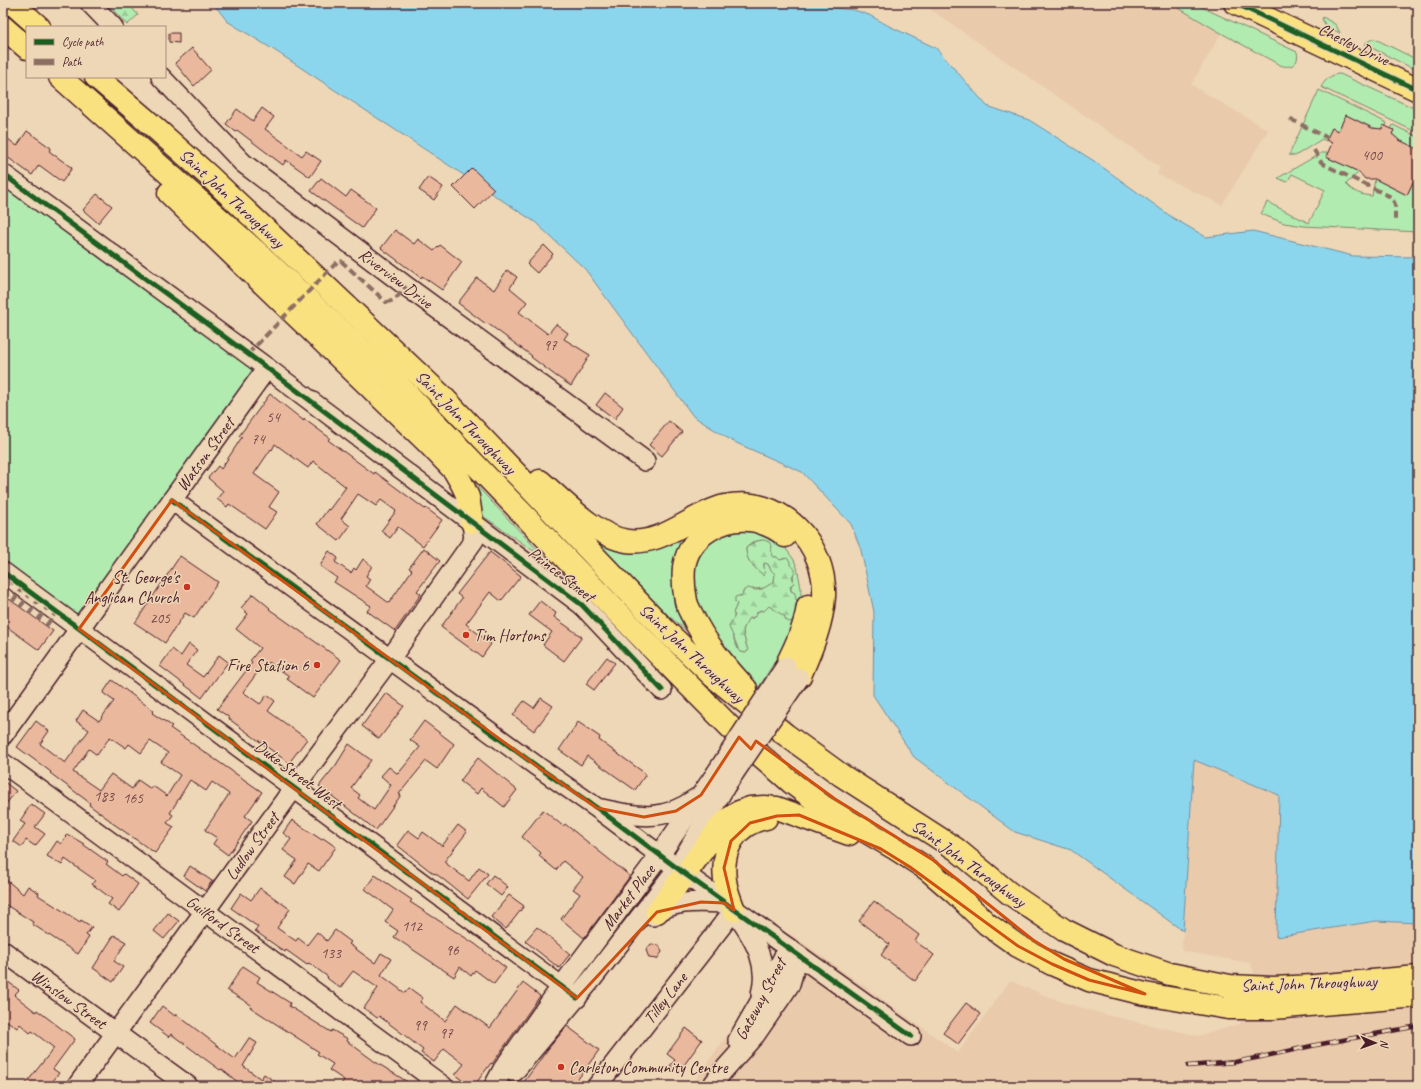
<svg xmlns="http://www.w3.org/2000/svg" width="1421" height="1089" viewBox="0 0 1421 1089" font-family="Caveat,sans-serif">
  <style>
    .built { fill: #e9caab }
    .green { fill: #b1ebb0; stroke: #7e856e; fill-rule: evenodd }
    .forest { fill: url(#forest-firs); stroke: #7e856e }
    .water { fill: #8cd6ed; stroke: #728d9f }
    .building { fill: #e9b89d; stroke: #4a1f2b; fill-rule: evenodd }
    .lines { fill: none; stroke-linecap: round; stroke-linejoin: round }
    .minor-casing { stroke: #4a1f2b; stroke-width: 22 }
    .major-casing { stroke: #4a1f2b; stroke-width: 25 }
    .highway-casing { stroke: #4a1f2b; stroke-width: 25 }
    .minor { stroke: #edd7b6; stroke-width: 19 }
    .major { stroke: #fae180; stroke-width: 22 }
    .highway { stroke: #fae180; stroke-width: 22 }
    .rail-casing { stroke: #4a1f2b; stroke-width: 4.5 }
    .rail { stroke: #edd7b6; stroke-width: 3; stroke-dasharray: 9; stroke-linecap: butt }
    .minor-bridge-casing { stroke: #4a1f2b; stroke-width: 22; stroke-linecap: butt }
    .minor-bridge { stroke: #edd7b6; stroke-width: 19 }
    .quiet { stroke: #8d6e63; stroke-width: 4; stroke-dasharray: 8 4; stroke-linecap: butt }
    .cycleway-casing { stroke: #edd7b6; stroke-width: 8 }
    .cycleway { stroke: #1b5e20; stroke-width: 5 }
    .marked { fill: none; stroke: #d05011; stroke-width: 3; stroke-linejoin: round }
    .poi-dot { fill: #c8321e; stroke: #edd7b6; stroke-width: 1.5 }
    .labels { text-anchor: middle; stroke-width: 3; stroke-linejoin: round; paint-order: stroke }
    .number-label { font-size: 15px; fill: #724548 }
    .street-label { font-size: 17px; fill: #4a1f2b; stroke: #edd7b6 }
    .poi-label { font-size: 17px; fill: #4a1f2b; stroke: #edd7b6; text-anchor: end }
  </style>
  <defs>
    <pattern id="forest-firs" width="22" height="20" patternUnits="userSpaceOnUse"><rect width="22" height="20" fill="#b1ebb0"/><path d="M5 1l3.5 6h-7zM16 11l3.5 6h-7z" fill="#9ac998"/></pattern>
  </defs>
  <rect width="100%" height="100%" fill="#edd7b6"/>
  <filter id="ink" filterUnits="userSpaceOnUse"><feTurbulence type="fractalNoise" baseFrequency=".025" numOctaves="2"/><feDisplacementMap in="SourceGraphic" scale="8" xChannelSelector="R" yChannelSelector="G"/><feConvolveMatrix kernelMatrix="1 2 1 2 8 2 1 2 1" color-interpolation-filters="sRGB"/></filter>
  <g filter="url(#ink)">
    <!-- built -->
    <g class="built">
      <polygon points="921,3 1170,3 1221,33 1191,85 1268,130 1222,205 1157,174 1160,167"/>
      <polygon points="1194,760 1279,795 1276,937 1376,921 1418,923 1418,1086 691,1086 736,1023 792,935 958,1053 1010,981 1062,1002 1110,1016 1199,1036 1240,1024 1256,976 1250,963 1182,951"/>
    </g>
    <!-- green -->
    <g class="green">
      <path d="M1170 3H1193L1297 52C1300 64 1290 69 1280 65L1221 33Z"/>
      <polygon points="1323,17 1336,25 1340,33 1326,26 1322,19"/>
      <polygon points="1372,39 1375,39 1418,60 1418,71 1364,44"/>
      <path d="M1340 74 1418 110V133L1321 87C1325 80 1331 74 1340 74Z"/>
      <polygon points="1319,90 1387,123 1386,126 1383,126 1381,129 1373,128 1346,115 1338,131 1332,128 1326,141 1322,139 1295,156 1289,155"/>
      <polygon points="1393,125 1418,137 1418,149 1399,140 1392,134 1394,130 1391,129"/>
      <path d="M1321 153H1328L1326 157 1359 172 1346 184C1353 192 1361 195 1372 196L1375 179 1407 195 1413 182 1418 184V232L1304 226 1284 223 1261 214 1267 202 1309 223 1325 190 1292 174 1287 182 1278 178Z"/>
      <polygon points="9,178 267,368 79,629 3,572 3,186"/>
      <polygon points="472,481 547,560 477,512"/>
      <path d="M731 530 758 531 784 546 794 560 797 567 801 588V599L780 661 777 658 759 687 723 652 700 619 692 575 698 556 712 540ZM761 540 771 550 773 557H777L780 560 785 558C790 565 795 572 793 582 791 586 791 587 791 591L793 592 796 600V614L786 620 785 616 769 606 764 611C757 610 756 613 753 618L748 619 743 630 744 637 748 651 745 653 739 651 734 640V611L737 604 739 596 742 595 744 590 765 588 774 582 775 574 771 570 768 564 764 562V576C755 567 746 563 746 548L753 542Z"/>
      <polygon points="692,531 690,631 689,633 669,616 589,534"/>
      <polygon points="510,1077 523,1086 501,1086"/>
    </g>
    <!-- forest -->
    <g class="forest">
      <polygon points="107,3 128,3 138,15 127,25"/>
      <path d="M764 540 769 542 772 546 771 550 773 557H777L780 560 787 558 790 561V565C794 568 795 567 795 573L792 576 794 583 790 586 791 591 795 593 796 600 800 604 799 609 796 610 795 620 789 622 786 620 784 616 769 606 764 611 760 610 757 612 756 616 748 619 743 630 744 637 748 651 745 653 739 651C736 643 733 635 729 627 730 622 734 619 735 615L733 613 737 604 735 602V597L742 595 744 590 748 588 756 590 762 589 774 582 775 574 771 570 768 564 764 563C763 567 766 573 764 576 755 567 746 563 746 548 752 544 756 540 764 540Z"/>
    </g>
    <!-- water -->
    <polygon class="water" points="213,3 822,3 834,8 854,10 869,15 889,26 936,48 987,106 1029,120 1094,161 1173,218 1206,237 1253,231 1353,256 1418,257 1418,923 1376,921 1276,937 1279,795 1194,760 1183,931 1071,850 1015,832 914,757 873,695 874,612 861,550 851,524 802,472 732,441 693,416 585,269 535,222 274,50 227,21"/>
    <!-- building -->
    <g class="building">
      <polygon points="169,33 179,33 179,43 169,42"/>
      <polygon points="192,48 211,70 194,86 175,63"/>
      <polygon points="262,108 274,117 265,129 302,156 306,151 321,161 310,177 286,160 283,165 237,130 236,132 226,124 237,109 253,121"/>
      <polygon points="1346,115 1372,128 1382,129 1383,125 1394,130 1392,134 1399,140 1418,149 1418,184 1413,182 1407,195 1375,179 1365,179 1359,172 1326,157 1332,143 1326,140 1332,128 1338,131"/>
      <polygon points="27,131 51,148 49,151 72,168 62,182 39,165 32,175 3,154 3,135 17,146"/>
      <polygon points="472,168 494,189 475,209 453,187"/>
      <polygon points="428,177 443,187 434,200 419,190"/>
      <polygon points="321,178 346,197 351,190 376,208 362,228 311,191"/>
      <polygon points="97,194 112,206 98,223 83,210"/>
      <polygon points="395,230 414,244 418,239 434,251 440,245 462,262 442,290 422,276 421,278 381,248"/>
      <polygon points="544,245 553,254 537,273 527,264"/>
      <polygon points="507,270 517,277 510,288 527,302 519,312 548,334 556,324 568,333 564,339 590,355 571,386 556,376 531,357 532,356 487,323 486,324 458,303 477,278 494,290"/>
      <polygon points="605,393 623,407 615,419 596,405"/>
      <polygon points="270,394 304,421 304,419 330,438 328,440 374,474 375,472 425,509 426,508 442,520 423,546 398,527 390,538 381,531 396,511 381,500 376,506 358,494 341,519 350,526 339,541 317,524 328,509 329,510 346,487 313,461 308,468 275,444 272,450 271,449 254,474 279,492 269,507 277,512 265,529 229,504 227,507 217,499 223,491 208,478 218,466 221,469 242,437 239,436"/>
      <polygon points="669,421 682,432 662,456 649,445"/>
      <polygon points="424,548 440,561 417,591 421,594 395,631 367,611 371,606 334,582 337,578 320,566 329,551 338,558 335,562 351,573 354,568 356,570 363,559 372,566 366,576 370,579 366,586 389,603 412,570 409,568"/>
      <polygon points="490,552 521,576 501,601 490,592 466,624 491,644 482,657 441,627 462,598 457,594"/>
      <polygon points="180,556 218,582 194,618 185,613 165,643 135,623"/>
      <polygon points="253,594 270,608 269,609 341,660 313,698 287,679 289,676 269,662 263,671 260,669 243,692 260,704 267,695 275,701 268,711 307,739 289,763 229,719 230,718 217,709 252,663 250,661 260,648 236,629 248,614 241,608"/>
      <polygon points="9,599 53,631 39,650 3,624 3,607"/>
      <polygon points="540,601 556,613 554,617 582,637 564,661 543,645 552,632 529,615"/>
      <polygon points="189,644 197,650 186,665 203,677 219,655 228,662 202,698 160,666 172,649 181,656"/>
      <polygon points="607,657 615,663 594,690 586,684"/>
      <path d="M112 680 154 711 152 713 172 726 170 728 262 792 245 816 252 821 228 855 213 844 217 838 205 830 229 794 212 782 206 791 190 780 170 813 173 815 167 823 174 827 155 853 111 822V821L89 805 90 803 50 773 51 772 17 747 36 721 49 731 40 744 65 763 89 730 76 721 83 710 99 721 114 701 103 693ZM110 737 126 748 129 744 141 753 150 741 168 753 161 762 180 775 167 796 153 786 151 789 138 780 132 789 111 774 99 790 73 772 89 749 97 755Z"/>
      <polygon points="386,693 404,706 379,739 362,726"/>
      <polygon points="541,698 553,706 534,731 513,715 524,701 534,708"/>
      <polygon points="424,721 454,744 437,769 426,761 399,794 401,795 376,830 319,786 336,765 349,744 371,760 351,788 360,795 358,798 374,810 391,785 381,776 389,767 398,774 420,747 410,740"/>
      <polygon points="578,722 600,737 599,740 618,754 646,774 635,790 587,756 581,765 559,750"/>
      <polygon points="478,758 517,790 504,807 481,788 477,794 460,781"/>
      <polygon points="3,781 16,791 3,808"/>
      <polygon points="31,804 45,814 35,827 45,834 35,846 26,840 22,847 13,841 25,824 20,821"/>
      <polygon points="543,810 563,826 565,824 630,876 584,938 561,919 580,894 573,889 583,877 563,861 556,870 539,856 541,853 522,837"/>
      <polygon points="292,820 322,840 323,838 336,847 319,871 308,864 295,884 285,877 297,860 283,850 291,839 283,833"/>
      <polygon points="458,825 467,832 444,862 469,881 479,867 488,874 468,899 435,873 434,874 397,845 408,830 419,838 423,832 442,846"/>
      <polygon points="67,834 84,844 84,845 108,862 106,864 122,876 124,874 138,884 119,912 108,904 112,899 92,884 95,880 65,859 62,865 47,856 57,841 61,844"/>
      <polygon points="190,866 212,881 205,891 184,876"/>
      <polygon points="375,875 412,900 410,902 475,944 506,968 494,984 475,970 471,976 460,967 454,977 394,937 398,931 385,922 393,910 365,889"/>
      <polygon points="493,875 508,887 501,896 486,884"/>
      <polygon points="3,877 23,894 28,886 39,893 38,895 80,922 81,920 92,927 86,935 89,937 78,954 32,924 33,922 3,903"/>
      <polygon points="260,888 290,909 277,928 296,941 298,938 307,945 317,932 327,941 335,930 351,942 349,944 375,963 381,953 391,959 381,975 405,993 409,988 423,998 420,1002 445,1021 457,1004 490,1028 523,983 540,996 492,1064 491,1063 474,1086 470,1086 455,1075 464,1064 444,1049 434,1062 421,1053 423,1050 403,1034 379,1016 377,1018 364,1008 378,988 353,971 340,988 327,978 328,977 309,963 307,965 286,950 285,952 255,931 258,927 231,908 241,893 251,900"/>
      <polygon points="509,895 524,906 506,929 491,917"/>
      <polygon points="874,901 919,935 915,941 934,955 915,981 881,955 889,944 859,921"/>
      <polygon points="168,913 179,921 164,939 154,931"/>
      <polygon points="537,927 570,954 559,968 525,941"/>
      <polygon points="114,935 126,942 114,961 123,967 113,982 93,968"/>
      <polygon points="651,944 659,945 662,952 657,959 649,958 646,950"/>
      <polygon points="243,966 260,977 257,982 290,1003 289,1006 331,1032 332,1030 348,1039 347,1041 374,1061 414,1086 340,1086 344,1080 329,1070 333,1064 317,1054 319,1052 250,1007 251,1005 227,990"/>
      <polygon points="3,978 19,990 14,995 36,1012 37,1010 75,1039 53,1069 59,1073 49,1086 24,1086 54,1048 32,1031 30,1033 20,1024 17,1028 3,1018"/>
      <polygon points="966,1003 981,1014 958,1044 943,1033"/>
      <polygon points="162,1006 175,1016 176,1014 235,1059 249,1038 257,1043 243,1066 261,1079 264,1074 281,1086 243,1086 221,1069 220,1070 171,1034 169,1037 150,1023"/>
      <polygon points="567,1026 599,1050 573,1086 521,1086 548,1049"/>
      <polygon points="686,1028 702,1040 679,1072 670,1066 675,1060 667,1054"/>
    </g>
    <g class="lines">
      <!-- minor casing -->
      <g class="minor-casing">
        <g id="minor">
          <polyline points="90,3 113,27"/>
          <polyline points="161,77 243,163 406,286 645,461"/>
          <polyline points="3,174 267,368 582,605 662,690"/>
          <polyline points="172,500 538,767 597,808 685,874 911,1036"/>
          <polyline points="3,572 577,998"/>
          <polyline points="3,735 267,368"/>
          <polyline points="3,763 443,1086"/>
          <path d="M602 809C637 817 664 822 695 799"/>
          <path d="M653 916C670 899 702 902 724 903"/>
          <path d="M740 919C756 942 769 966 761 994"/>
          <polyline points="3,951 188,1086"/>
          <polyline points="738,1040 765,993 788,948"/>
          <polyline points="514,1072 592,979 677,869 726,785"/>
          <polyline points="77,1086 205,911 293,789 390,659 474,540 472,522"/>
          <polyline points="494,1086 503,1069 553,998 659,856 715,775"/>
          <polyline points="597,1086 734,910"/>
          <polyline points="712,1086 722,1072 755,1035 784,993 790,984 798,956"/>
        </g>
      </g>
      <!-- major casing -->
      <g class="major-casing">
        <polyline id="major" points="1235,3 1418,90"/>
      </g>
      <!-- highway casing -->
      <g class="highway-casing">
        <g id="highway">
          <polyline points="12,3 39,27"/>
          <polyline points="3,27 27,48"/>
          <polyline points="60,77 259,254 394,380 649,645 745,742 792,783 824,807 896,849 927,869 956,894 987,924 1018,946 1052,964 1089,980 1145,994 1228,1008 1273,1008 1418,996"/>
          <polyline points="96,77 145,119 209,176 444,398 666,631 714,677 786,735 841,775 956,849 1009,893 1064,930 1114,955 1170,974 1230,986 1273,988 1314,986 1418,977"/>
          <polyline points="169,193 427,442 454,470 462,484 468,497 472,522"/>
          <path d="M540 481C563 501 597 537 627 541 663 546 691 514 725 506 780 494 827 544 824 597 822 626 810 652 799 678"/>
          <path d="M786 666C796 646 805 627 808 606"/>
          <path d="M746 689C725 666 705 643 692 615 690 611 687 606 686 601 684 591 683 578 684 567 689 534 725 515 756 521 766 524 777 528 785 536"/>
          <path d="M734 910C730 900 726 890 725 880 721 849 735 824 766 818"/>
          <polyline points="657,912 717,831 727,820 739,812 750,808 764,807 777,808 849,834"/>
        </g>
      </g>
      <!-- minor -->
      <use href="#minor" class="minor"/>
      <!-- major -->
      <use href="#major" class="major"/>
      <!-- highway -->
      <use href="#highway" class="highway"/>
      <!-- rail casing -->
      <g class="rail-casing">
        <polyline id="rail" points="1188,1066 1235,1062 1261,1057 1316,1045 1418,1026"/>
      </g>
      <!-- rail -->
      <use href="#rail" class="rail"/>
      <!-- minor-bridge casing -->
      <g class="minor-bridge-casing">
        <g id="minor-bridge">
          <polyline points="715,775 786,666"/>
          <polyline points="726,785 799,678"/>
        </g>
      </g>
      <!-- minor-bridge -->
      <use href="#minor-bridge" class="minor-bridge"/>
      <!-- quiet -->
      <g class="quiet">
        <polyline points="1290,119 1328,138"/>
        <polyline points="1314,150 1321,162 1325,165 1391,197 1395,204 1395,221"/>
        <path d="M248 354 338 261H341L386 302C396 302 400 293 406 286"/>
        <polyline points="3,593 14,580"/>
        <polyline points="12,602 23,587"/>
        <polyline points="20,607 31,593"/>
        <polyline points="29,614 39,599"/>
        <polyline points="38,620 48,606"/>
        <polyline points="46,626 56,612"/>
      </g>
      <!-- cycleway casing -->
      <g class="cycleway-casing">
        <g id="cycleway">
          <polyline points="1235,3 1418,90"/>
          <polyline points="3,174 267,368 582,605 662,690"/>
          <polyline points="172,500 538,767 597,808 685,874 911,1036"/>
          <polyline points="3,572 577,998"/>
        </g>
      </g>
      <!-- cycleway -->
      <use href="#cycleway" class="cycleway"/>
    </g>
  </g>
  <!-- marked area -->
  <path class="marked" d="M172 500 538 767 597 808 644 817 676 811 701 795 739 737 751 749 756 741 835 799 933 860 1033 940 1064 959 1145 994 1089 980 1052 964 1018 946 910 867 881 849 799 815 777 816 750 823 731 841 724 868 734 910 724 903 701 902 657 912 577 998 79 629Z"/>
  <!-- markers -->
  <g class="poi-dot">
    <circle cx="187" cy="587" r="4"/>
    <circle cx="466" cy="635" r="4"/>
    <circle cx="317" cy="665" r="4"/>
    <circle cx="561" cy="1067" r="4"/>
  </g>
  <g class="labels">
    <!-- number labels -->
    <g class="number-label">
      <text x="1372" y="160">400</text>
      <text x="550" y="350">97</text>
      <text x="273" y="422">54</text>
      <text x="258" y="444">74</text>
      <text x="160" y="623">205</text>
      <text x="104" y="801">183</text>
      <text x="133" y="803">165</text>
      <text x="412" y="931">112</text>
      <text x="452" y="955">96</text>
      <text x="331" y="958">133</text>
      <text x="420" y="1030">99</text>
      <text x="446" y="1038">97</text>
    </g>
    <!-- street labels -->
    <g class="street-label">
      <text transform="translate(1354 44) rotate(26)" y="6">Chesley Drive</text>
      <text transform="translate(232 198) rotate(43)" y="6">Saint John Throughway</text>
      <text transform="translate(396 278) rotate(37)" y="6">Riverview Drive</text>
      <text transform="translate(466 422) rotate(46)" y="6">Saint John Throughway</text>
      <text transform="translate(205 454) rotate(-54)" y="6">Watson Street</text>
      <text transform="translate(562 574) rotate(38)" y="6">Prince Street</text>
      <text transform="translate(692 653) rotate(43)" y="6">Saint John Throughway</text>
      <text transform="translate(298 774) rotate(37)" y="6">Duke Street West</text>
      <text transform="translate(252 846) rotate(-54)" y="6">Ludlow Street</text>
      <text transform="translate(969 863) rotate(36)" y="6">Saint John Throughway</text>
      <text transform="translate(628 897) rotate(-53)" y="6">Market Place</text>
      <text transform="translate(223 924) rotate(36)" y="6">Guilford Street</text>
      <text transform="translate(1309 983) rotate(-2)" y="6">Saint John Throughway</text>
      <text transform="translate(665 998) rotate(-52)" y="6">Tilley Lane</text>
      <text transform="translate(69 999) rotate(36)" y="6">Winslow Street</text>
      <text transform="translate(760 999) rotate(-62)" y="6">Gateway Street</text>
    </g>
    <!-- poi labels -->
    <g class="poi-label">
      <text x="179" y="583">St. George's<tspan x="179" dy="20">Anglican Church</tspan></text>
      <text x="474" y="641" text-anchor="start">Tim Hortons</text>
      <text x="309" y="671">Fire Station 6</text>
      <text x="569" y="1073" text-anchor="start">Carleton Community Centre</text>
    </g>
  </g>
  <!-- margin -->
  <rect width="1421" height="1089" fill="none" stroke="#edd7b6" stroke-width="16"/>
  <rect x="8" y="8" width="1405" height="1073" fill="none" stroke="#4a1f2b" stroke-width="1.5" filter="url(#ink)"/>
  <!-- legend -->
  <rect x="26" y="26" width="140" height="52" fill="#edd7b6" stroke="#ac8d7e"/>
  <rect x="34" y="39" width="20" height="6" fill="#1b5e20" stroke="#ac8d7e"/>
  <text x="62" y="46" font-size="12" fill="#4a1f2b">Cycle path</text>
  <rect x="34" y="59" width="20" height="6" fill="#8d6e63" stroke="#ac8d7e"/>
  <text x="62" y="66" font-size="12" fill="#4a1f2b">Path</text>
  <!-- north arrow -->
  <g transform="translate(1375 1043) rotate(92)" stroke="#edd7b6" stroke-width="3" paint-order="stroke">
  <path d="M0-3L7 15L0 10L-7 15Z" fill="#4a1f2b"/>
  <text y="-6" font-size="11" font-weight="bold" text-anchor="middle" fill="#4a1f2b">N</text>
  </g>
</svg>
